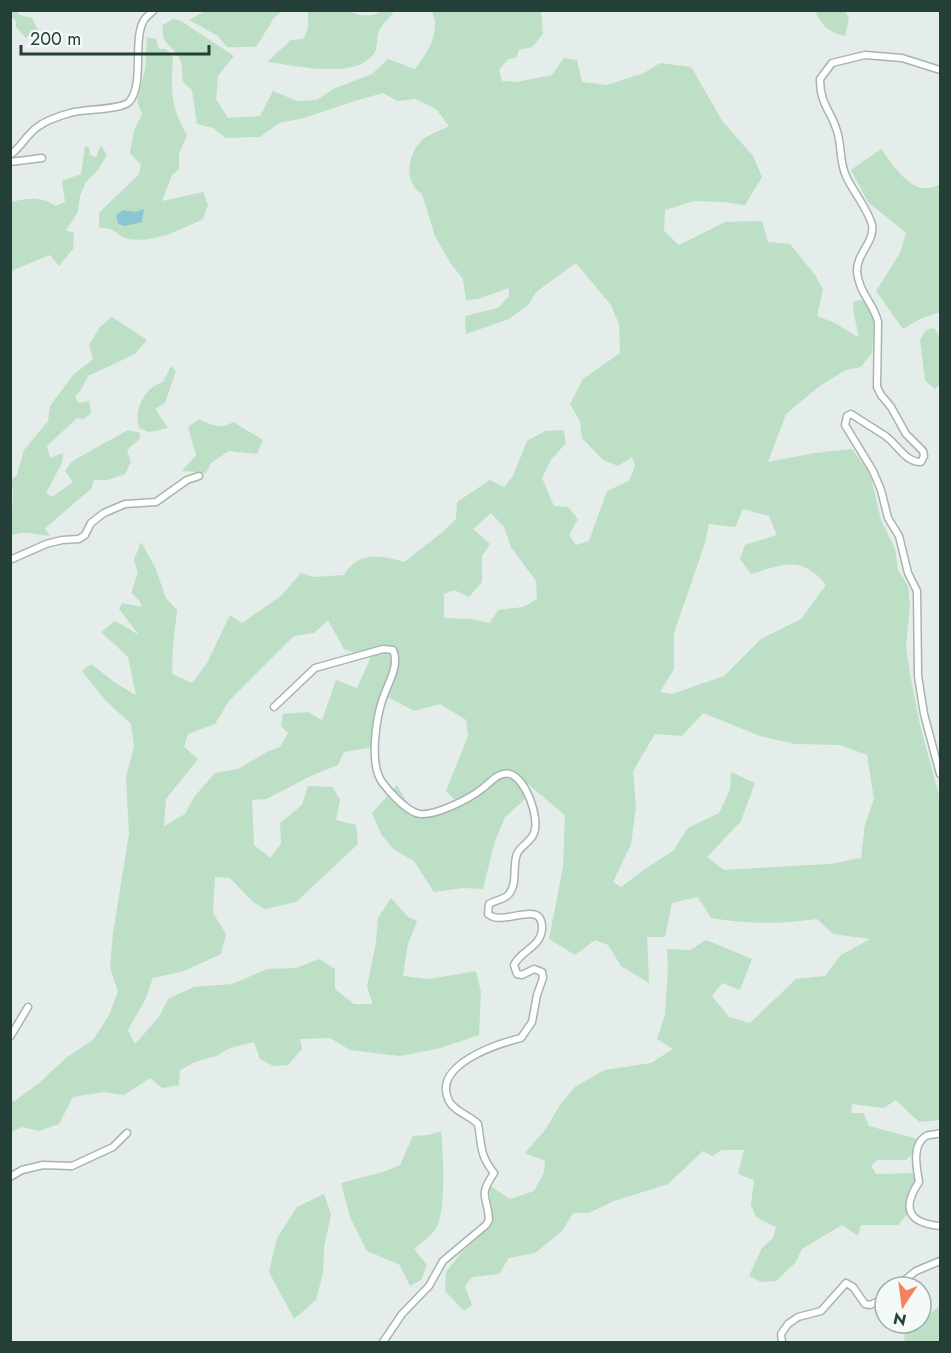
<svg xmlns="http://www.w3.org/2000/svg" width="951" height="1353" viewBox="0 0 951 1353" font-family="Jost,sans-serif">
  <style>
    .green { fill: #bcdfc6; fill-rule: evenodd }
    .water { fill: #8bc7d3 }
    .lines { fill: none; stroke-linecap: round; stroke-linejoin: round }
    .minor-casing { stroke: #a6b5b0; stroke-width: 9 }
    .minor { stroke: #fff; stroke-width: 6 }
  </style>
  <rect width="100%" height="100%" fill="#e4ede9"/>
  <!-- green -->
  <g class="green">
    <polygon points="11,10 16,11 20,15 32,18 38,30 26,38 16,27 16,21 11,16"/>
    <path d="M205 11V10L283 11 274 18 256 47C245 46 237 48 227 47L218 36 189 20Z"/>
    <path d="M308 11H350C359 17 373 17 382 11H394C390 18 384 22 380 29 376 35 378 45 375 52 358 81 295 65 267 62L291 40 303 39 308 29Z"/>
    <path d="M432 11H541L543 34 532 47 519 50 516 58 508 59 499 70 502 81 516 82 552 75 564 58 577 60 582 82 607 85 644 73 660 63 691 67 723 122 753 156 762 177 745 205 723 202 694 201 665 210 664 231 679 245 725 222 762 221 768 242 790 244 816 276 823 290 817 316 835 323 858 337C858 325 851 313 854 301L863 300 874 318 872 353 861 367 846 370 821 385 786 414 768 462 815 453 852 449 870 474 881 520 895 549 898 570 908 586 910 606 906 646 910 674 920 725 940 799V1120L919 1122 896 1100 884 1108 852 1104 851 1113H863L869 1126 925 1141 906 1160H877L871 1166 876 1174 918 1173 923 1180 913 1197 912 1208 898 1225H861L858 1236 842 1225 802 1249 795 1263 776 1281 761 1282 749 1276 762 1248 773 1238 776 1227 756 1217 751 1205 754 1180 738 1174 744 1150H722L712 1156 703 1151 668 1184 614 1201 589 1213H573L562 1231 535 1253 509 1258 499 1274 472 1277 465 1286 472 1305 464 1311 445 1291 446 1272 461 1253 492 1224 489 1185 510 1199 534 1191 544 1172 545 1161 525 1153 545 1130 560 1105 576 1086 605 1070 651 1063 673 1049 657 1039 665 1015 668 967 667 949 690 950 706 940 752 959 740 990 722 983 712 996 729 1017 750 1023 796 979 825 976 841 955 870 939 833 934 817 919C781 924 747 924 711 918L698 897 672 903 665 937H647L649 983 621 966 608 945 595 940 575 955 549 939 563 867 565 815 528 784 524 800 505 817 494 844 483 889 463 888 434 892 414 861 393 849 381 834 372 813 397 785 411 809 412 816C429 819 443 813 458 803L446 791 468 736 466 720 440 704 414 711 390 698 379 700 375 719 374 747 344 752 338 765 313 775 266 799 252 800 254 845 270 858 281 844 280 823 302 805 308 786 332 787 340 799 336 820 356 825 358 844 296 902 265 909 253 902 230 878 215 877 213 913 226 934 221 954 184 971 153 978 146 998 128 1030 135 1044 159 1017 168 999 194 987 232 984 268 969 296 968 319 959 335 969V989L354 1004H373L367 987 376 942 378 918 391 898 408 917 417 921 408 944 403 976 429 979 476 971 481 992 479 1035 441 1048 400 1056 350 1050 330 1038 300 1039 302 1049 288 1065 273 1066 260 1059 254 1042 230 1048 216 1056 195 1062 180 1070 179 1085 162 1088 150 1078 124 1095 103 1092 73 1097 59 1124 39 1131 22 1127 11 1132V1102L16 1100 39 1083 67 1057 93 1040 109 1015 118 992 110 967 113 933 129 834 126 777 134 747 131 724 106 701 82 671 91 664 117 684 136 695 128 657 101 632 115 621 139 635 119 609 122 603 142 607 139 600 131 593 138 573 134 560 141 542 155 567 166 598 177 610 173 646 172 674 192 683 207 663 230 615 242 623 281 596 301 573 314 577 344 575C359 551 380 555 404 562L444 531 456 519 457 502 490 480 504 487 513 476 527 441 545 431 564 430 566 443 551 460 542 478 554 506 568 507 578 519 569 535 576 545 589 541 607 491 629 481 635 466 632 457 618 466 603 460 582 438 580 421 570 404 583 379 620 353 619 324 611 305 576 263 536 292 529 304 509 319 466 334 465 316 498 308 509 296V288L478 299 466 300 463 279 451 264 435 236 422 194C403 182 407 154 423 139 430 134 442 130 449 126L436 109 416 99 397 101 383 93 358 100 304 118 279 123 260 137 226 138 213 128 197 124 192 90 183 82C182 75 183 64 179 58 171 43 161 46 163 25L173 19 181 21 234 56 218 76 216 99 228 118 260 116 273 91 297 101 317 100 333 89 372 74 388 59 415 69C428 51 441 33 432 11ZM743 509 769 516 777 535 745 545 740 559 751 574C783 564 802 555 826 585L801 619 761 639 724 676 672 694 660 692 674 669V633L704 546 709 524 735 527ZM491 513 504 527 511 547 536 581 537 599 523 607 498 610 490 623 471 619 444 618V594L454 590 469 597 482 582V556L490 544 473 529ZM328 620 344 649 358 654 386 651 371 657 357 688 336 680 322 720 308 712 283 714 281 726 288 733 280 747 269 751 238 769 215 773 194 797 185 814 164 826 166 799 198 759 184 747 188 734 215 724 228 702 294 636 314 633ZM703 713 760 736 795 744 840 745 867 755 874 799 865 824 861 858 830 864 724 870 707 857 741 821 755 783 731 772 730 790 719 813 688 828 673 851 645 869 621 887 613 882 631 844 636 808 633 771 655 734 682 736Z"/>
    <path d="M815 11H845L849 18 845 36C829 33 821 25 815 11Z"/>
    <path d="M147 37 156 39 159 49H166L173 58C171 91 170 106 187 135L179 154V169L172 175 162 201 203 192 208 205 203 219C179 230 156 243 129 239 115 237 119 227 99 228V213L139 174 141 165 130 153 134 131 142 114 137 101 145 69Z"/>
    <path d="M101 145 107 155 97 171 86 182 80 196 78 212 66 230 74 233 73 249 59 266 50 255 11 271V202C27 198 42 196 56 206L65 202 62 181 81 174 85 146 89 148 90 155 96 157Z"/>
    <path d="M881 149C891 162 908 190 927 188 931 188 936 186 940 184V312L920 319 903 329 876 291 900 253 906 233 868 202 851 170Z"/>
    <path d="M112 317 147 340 135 354 88 376 82 388 75 397 79 403 89 401 91 413 84 419 77 418 47 446 50 458 63 453 62 463 46 493 52 497 73 482 65 471 71 462 128 430 140 433V439L127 450 131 462 125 474 107 480H94L91 489 45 528 50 536C37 535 23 529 11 536L13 492 11 480 17 475 24 450 48 421 50 406 73 375 93 359 89 345 100 327Z"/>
    <polygon points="934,328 940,337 940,385 935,389 925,380 920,340 926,330"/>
    <path d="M171 366 176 371 165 403 155 409 168 428 149 432 139 428C134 409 144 388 163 382Z"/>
    <path d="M199 419C212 425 221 430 233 422L263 440 257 454 229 451 211 463 206 473 182 471 196 455 188 427Z"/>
    <path d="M441 1131C443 1152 447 1214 435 1230 430 1237 420 1243 414 1249L427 1265 421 1280 410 1286 400 1265 367 1251 350 1217 341 1183 386 1171 400 1165 413 1136 428 1135Z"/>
    <polygon points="324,1194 331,1214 324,1248 323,1273 316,1300 294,1319 269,1272 277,1238 297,1207"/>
    <polygon points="940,1306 940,1342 904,1342 905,1331 916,1323 921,1323 921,1320"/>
  </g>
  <!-- water -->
  <polygon class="water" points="144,209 142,222 125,226 118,224 116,215 123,210 135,212"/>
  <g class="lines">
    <!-- minor casing -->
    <g class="minor-casing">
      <g id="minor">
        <path d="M940 70 902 58 865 55 832 63 820 79C820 105 831 110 837 131 842 146 839 161 846 176 852 190 869 211 872 225 875 242 856 254 857 272 859 293 874 304 878 322L877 387 881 395 891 407 906 434 923 451 924 456 921 462C904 462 897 443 884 435 873 428 862 421 851 414L847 416 845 425 873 471 881 490 888 518 899 536 908 573 917 591 918 676 924 714 940 774"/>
        <path d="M10 155C20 148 26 136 36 128 45 121 59 116 70 113 83 109 121 110 129 102 145 84 132 40 144 20 146 17 151 13 154 10"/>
        <polyline points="10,162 42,158"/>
        <polyline points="10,560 46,544 62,540 79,539 85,535 91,523 104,513 125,504 156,502 187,480 199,476"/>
        <path d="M274 707 315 668 383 649 393 650C400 665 388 683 383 698 376 718 369 764 382 782 390 793 404 808 416 813 431 819 471 798 483 788 491 782 499 771 510 774 526 779 540 818 534 833 531 842 520 846 517 854 512 866 518 883 509 894 504 900 495 900 489 904L488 914C503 928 543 897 542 929 541 947 520 951 514 965L517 974 522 975 534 969 542 972 543 978 537 995 532 1022 521 1038C497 1044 431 1065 449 1101 455 1112 469 1115 478 1124 482 1146 479 1154 494 1173 477 1198 488 1195 489 1220L486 1225 443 1261 429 1286 402 1314 383 1342"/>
        <polyline points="10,1037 28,1007"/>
        <path d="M940 1133C936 1135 930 1134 926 1136 911 1145 917 1169 919 1182 901 1209 909 1223 940 1226"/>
        <polyline points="10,1177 22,1170 43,1165 72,1166 113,1147 127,1133"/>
        <polyline points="896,1287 916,1271 940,1261"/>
        <polyline points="782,1342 781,1334 788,1324 798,1317 821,1311 846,1283 853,1287 865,1304 870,1305 885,1298"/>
      </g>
    </g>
    <!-- minor -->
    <use href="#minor" class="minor"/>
  </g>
  <!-- border -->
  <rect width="951" height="1353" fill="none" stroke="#233f38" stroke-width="24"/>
  <!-- north arrow -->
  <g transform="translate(903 1305) rotate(193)"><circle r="28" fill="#f4faf7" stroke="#a0afab" stroke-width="1.5"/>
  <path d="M0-4.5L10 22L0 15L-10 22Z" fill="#f4825c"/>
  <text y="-9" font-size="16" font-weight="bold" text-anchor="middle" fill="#233f38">N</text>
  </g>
  <!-- scale -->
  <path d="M21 45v9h188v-9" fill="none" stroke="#233f38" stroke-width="3"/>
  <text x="30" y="45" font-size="18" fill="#233f38" stroke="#f4faf7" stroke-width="4.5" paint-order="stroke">200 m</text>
</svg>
